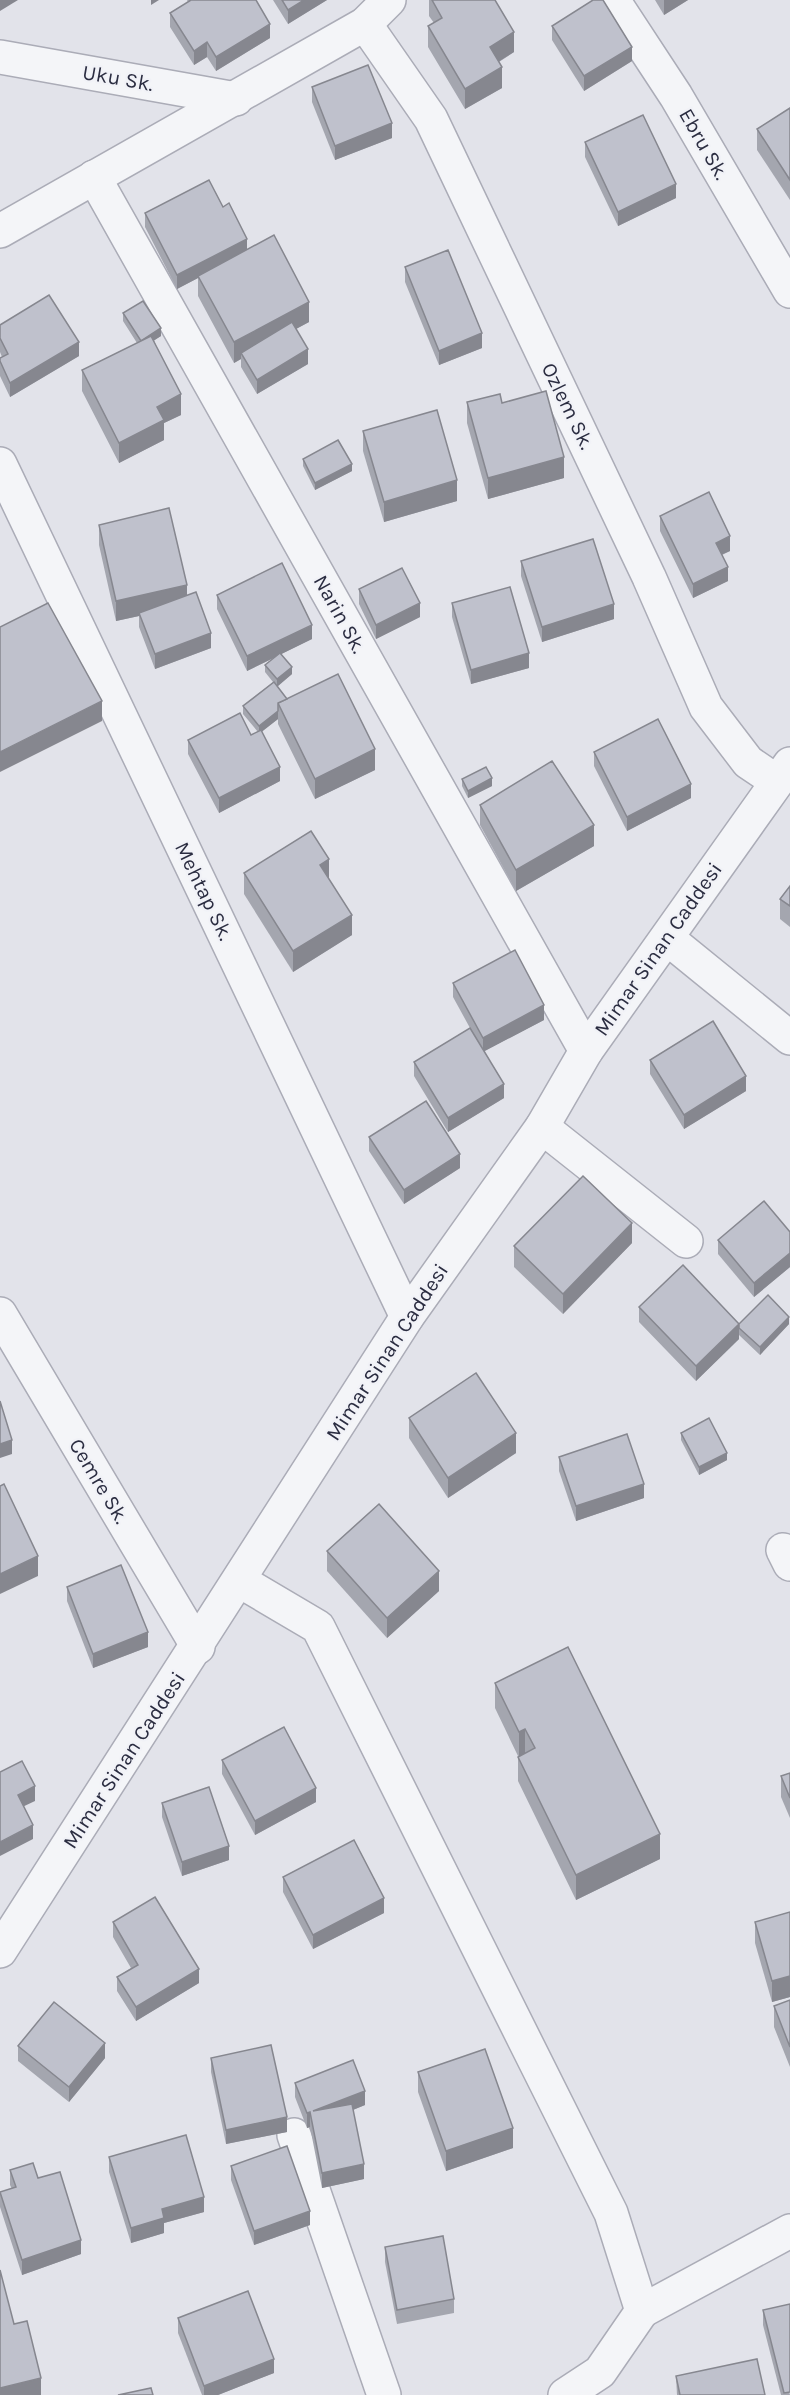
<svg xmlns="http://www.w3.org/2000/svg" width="790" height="2395" viewBox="0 0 790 2395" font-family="Karla,sans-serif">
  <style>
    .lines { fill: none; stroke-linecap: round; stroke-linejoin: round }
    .minor-casing { stroke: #abacb7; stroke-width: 36 }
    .tertiary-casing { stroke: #abacb7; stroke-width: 36 }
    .minor { stroke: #f4f5f8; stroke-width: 33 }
    .tertiary { stroke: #f4f5f8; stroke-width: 33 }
    .wall { fill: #a4a6af }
    .shaded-wall { fill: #86878f }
    .building { fill: #bfc1cc; stroke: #86878f; stroke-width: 1.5 }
    .labels { text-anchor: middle; stroke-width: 4.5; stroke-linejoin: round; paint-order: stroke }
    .street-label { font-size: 21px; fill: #2b2d41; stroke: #f1f2f7 }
  </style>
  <rect width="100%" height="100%" fill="#e2e3ea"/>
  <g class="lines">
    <!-- minor casing -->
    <g class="minor-casing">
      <g id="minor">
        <polyline points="613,0 676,96 790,291"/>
        <polyline points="365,24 431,119 649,577 706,707 748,762 776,781"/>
        <polyline points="0,57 236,99"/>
        <polyline points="94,177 586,1051"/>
        <polyline points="0,231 365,24 389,0"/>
        <polyline points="0,464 407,1317"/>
        <polyline points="667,938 790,1038"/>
        <polyline points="542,1127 686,1241"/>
        <polyline points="0,1314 198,1647"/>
        <polyline points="783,1550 790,1564"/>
        <polyline points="240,1581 318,1627 611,2213 642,2311 600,2372 565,2395"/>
        <polyline points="294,2135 384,2395"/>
        <polyline points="642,2311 790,2231"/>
      </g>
    </g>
    <!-- tertiary casing -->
    <g class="tertiary-casing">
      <polyline id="tertiary" points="0,1951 407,1317 542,1127 586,1051 790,764"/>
    </g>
    <!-- minor -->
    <use href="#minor" class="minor"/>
    <!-- tertiary -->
    <use href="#tertiary" class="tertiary"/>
  </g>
  <!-- wall -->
  <g class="wall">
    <polygon points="187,0 256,0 270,38 216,71 207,57 194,65 170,27 170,13 188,2"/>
    <polygon points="273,0 327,0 288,24"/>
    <polygon points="429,0 495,0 514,52 499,62 502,88 465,109 428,47 428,26 434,23 429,16"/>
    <polygon points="655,0 688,0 664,15"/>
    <polygon points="552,26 632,61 584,91 552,40"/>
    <polygon points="312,87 392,138 335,160 312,102"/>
    <polygon points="790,108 790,200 757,150 757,129"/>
    <polygon points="585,142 676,198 618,226 585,157"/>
    <polygon points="223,207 247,250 309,322 296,329 308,364 257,394 241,367 241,359 234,363 198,296 198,278 177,289 145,227 145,213"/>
    <polygon points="405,267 482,348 439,365 405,282"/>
    <polygon points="123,313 161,336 154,340 181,415 164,423 164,440 119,463 82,391 82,370 137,343 123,321"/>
    <polygon points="0,325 79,356 10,397 0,376 0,358 2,357 0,352"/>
    <polygon points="467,402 502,403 564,478 488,499 467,423"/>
    <polygon points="363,431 457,501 384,522 363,451"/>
    <polygon points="303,459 352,471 315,490 303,466"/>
    <polygon points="660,516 730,551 722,555 728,581 693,598 660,531"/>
    <polygon points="99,525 187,595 211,648 155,669 139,627 139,616 116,621 99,545"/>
    <polygon points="521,561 614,619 542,642 521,576"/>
    <polygon points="359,589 420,617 376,639 359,604"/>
    <polygon points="217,595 312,639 281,654 292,674 277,686 287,699 375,770 315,799 278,724 278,719 262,731 280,781 219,813 188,754 188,740 251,735 258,732 243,714 243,706 273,682 265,672 265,665 276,657 247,671 217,609"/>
    <polygon points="452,603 529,668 471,684 452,617"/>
    <polygon points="594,752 691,798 627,831 594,766"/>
    <polygon points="462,779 492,786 468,798 462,786"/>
    <polygon points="480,805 594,846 516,891 480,825"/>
    <polygon points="244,873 329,879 352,935 293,972 244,894"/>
    <polygon points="790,886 790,927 780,919 780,899"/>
    <polygon points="453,983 544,1020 484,1051 504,1098 448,1132 414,1076 414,1062 470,1028 453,997"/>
    <polygon points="650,1060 746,1091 684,1129 650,1074"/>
    <polygon points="369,1137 460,1168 404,1204 369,1151"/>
    <polygon points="790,1232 790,1267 754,1297 718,1254 718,1240"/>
    <polygon points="632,1243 563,1314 514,1267 514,1246"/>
    <polygon points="639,1307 739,1324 789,1324 760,1355 739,1335 739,1339 696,1381 639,1322"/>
    <polygon points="409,1418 516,1453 448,1498 409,1438"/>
    <polygon points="681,1433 727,1460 699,1475 681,1440"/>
    <polygon points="559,1457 644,1498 576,1521 559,1471"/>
    <polygon points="327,1551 439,1591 387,1638 327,1571"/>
    <polygon points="67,1587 148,1647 93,1668 67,1601"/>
    <polygon points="495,1683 660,1859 576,1900 518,1781 518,1756 495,1708"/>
    <polygon points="222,1760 316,1802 255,1835 222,1774"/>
    <polygon points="790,1773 790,1818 781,1797 781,1776"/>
    <polygon points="162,1803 229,1860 182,1876 162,1817"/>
    <polygon points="283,1877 384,1913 313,1949 283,1892"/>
    <polygon points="790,1912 790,1997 772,2002 755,1943 755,1922"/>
    <polygon points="113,1922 199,1983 136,2021 117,1991 117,1977 131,1968 113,1937"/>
    <polygon points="790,2000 790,2067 774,2027 774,2006"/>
    <polygon points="18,2046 105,2058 69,2102 18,2061"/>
    <polygon points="211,2058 287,2132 226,2144 211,2072"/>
    <polygon points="418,2072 513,2148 446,2171 418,2092"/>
    <polygon points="295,2083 365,2105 353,2110 364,2179 322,2188 310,2127 307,2128 295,2097"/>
    <polygon points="109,2157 204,2212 164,2223 164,2233 131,2243 109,2172"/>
    <polygon points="231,2166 310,2225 254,2245 231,2180"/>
    <polygon points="10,2170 81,2254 22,2275 0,2207 0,2192 12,2189 10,2185"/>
    <polygon points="385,2247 454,2299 454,2313 397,2324 385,2262"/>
    <polygon points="763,2310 790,2395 781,2395 763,2325"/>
    <polygon points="178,2318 274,2373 218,2395 202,2395 178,2333"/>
    <polygon points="676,2376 765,2395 677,2395"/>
  </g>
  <!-- shaded-wall -->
  <g class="shaded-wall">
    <polygon points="0,0 18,0 0,11"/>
    <polygon points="151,0 159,0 151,5"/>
    <polygon points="304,0 327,0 288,24 288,10"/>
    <polygon points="664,0 688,0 664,15"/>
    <polygon points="270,24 270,38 216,71 216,57"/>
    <polygon points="514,32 514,52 490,67 490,47"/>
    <polygon points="207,42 207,57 194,65 194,51"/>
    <polygon points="632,47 632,61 584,91 584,76"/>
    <polygon points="502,67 502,88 465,109 465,89"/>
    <polygon points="392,123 392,138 335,160 335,146"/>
    <polygon points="676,184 676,198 618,226 618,212"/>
    <polygon points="247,239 247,253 198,276 198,278 177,289 177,275"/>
    <polygon points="309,302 309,322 244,357 241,353 241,359 234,363 234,342"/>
    <polygon points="161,328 161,336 141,349 141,341"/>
    <polygon points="482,333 482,348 439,365 439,351"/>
    <polygon points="79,342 79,356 10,397 10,383"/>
    <polygon points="308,349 308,364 257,394 257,380"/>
    <polygon points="181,394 181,415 164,423 164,440 119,463 119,443 157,407"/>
    <polygon points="564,457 564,478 488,499 488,478"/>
    <polygon points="352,464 352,471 315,490 315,483"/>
    <polygon points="457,480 457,501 384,522 384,502"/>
    <polygon points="730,536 730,551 716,557 716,543"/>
    <polygon points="728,567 728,581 693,598 693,584"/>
    <polygon points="187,585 187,605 139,613 139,616 116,621 116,601"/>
    <polygon points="420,603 420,617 376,639 376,625"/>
    <polygon points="614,604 614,619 542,642 542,627"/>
    <polygon points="312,625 312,639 247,671 247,656"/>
    <polygon points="211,633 211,648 155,669 155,654"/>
    <polygon points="529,653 529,668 471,684 471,670"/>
    <polygon points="292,667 292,674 277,687 277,679"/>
    <polygon points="102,701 102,721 0,772 0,752"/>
    <polygon points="278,711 278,719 259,734 259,726"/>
    <polygon points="375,749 375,770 315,799 315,779"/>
    <polygon points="280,767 280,781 219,813 219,798"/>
    <polygon points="492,778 492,786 468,798 468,791"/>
    <polygon points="691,784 691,798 627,831 627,817"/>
    <polygon points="594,825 594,846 516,891 516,870"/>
    <polygon points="329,859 329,879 320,865"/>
    <polygon points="352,915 352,935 293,972 293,951"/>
    <polygon points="544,1005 544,1020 483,1052 483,1038"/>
    <polygon points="746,1076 746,1091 684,1129 684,1115"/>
    <polygon points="504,1084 504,1098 448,1132 448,1118"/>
    <polygon points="460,1154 460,1168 404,1204 404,1190"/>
    <polygon points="632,1223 632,1243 563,1314 563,1294"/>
    <polygon points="790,1253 790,1267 754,1297 754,1283"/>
    <polygon points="789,1317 789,1324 760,1355 760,1347"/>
    <polygon points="739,1324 739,1339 696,1381 696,1366"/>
    <polygon points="516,1433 516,1453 448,1498 448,1478"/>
    <polygon points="12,1440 12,1454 0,1458 0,1444"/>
    <polygon points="727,1453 727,1460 699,1475 699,1467"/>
    <polygon points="644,1484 644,1498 576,1521 576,1506"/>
    <polygon points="38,1556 38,1576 0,1594 0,1574"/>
    <polygon points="439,1571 439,1591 387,1638 387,1618"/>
    <polygon points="148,1632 148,1647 93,1668 93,1654"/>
    <polygon points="525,1729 525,1754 519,1757 519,1732"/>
    <polygon points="35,1786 35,1801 18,1809 18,1795"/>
    <polygon points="316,1788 316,1802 255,1835 255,1821"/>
    <polygon points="33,1825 33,1839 0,1856 0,1842"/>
    <polygon points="660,1834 660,1859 576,1900 576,1875"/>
    <polygon points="229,1846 229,1860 182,1876 182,1862"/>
    <polygon points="384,1898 384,1913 313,1949 313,1935"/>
    <polygon points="199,1969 199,1983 136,2021 136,2007"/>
    <polygon points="790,1976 790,1997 772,2002 772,1981"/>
    <polygon points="105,2043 105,2058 69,2102 69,2087"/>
    <polygon points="365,2091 365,2105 313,2126 313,2111"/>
    <polygon points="310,2112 310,2127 307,2128 307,2113"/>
    <polygon points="287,2117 287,2132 226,2144 226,2130"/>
    <polygon points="513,2128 513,2148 446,2171 446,2151"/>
    <polygon points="364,2164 364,2179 322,2188 322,2173"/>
    <polygon points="204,2197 204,2212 164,2223 164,2233 131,2243 131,2228 162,2209"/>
    <polygon points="310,2211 310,2225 254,2245 254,2231"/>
    <polygon points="81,2240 81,2254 22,2275 22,2260"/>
    <polygon points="274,2359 274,2373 218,2395 204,2395 204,2386"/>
    <polygon points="41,2378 41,2395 0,2395 0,2388"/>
  </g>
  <!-- building -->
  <g class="building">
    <polygon points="191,0 256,0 270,24 216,57 207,42 194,51 170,13"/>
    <polygon points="282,0 304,0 288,10"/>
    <polygon points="432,0 495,0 514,32 490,47 502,67 465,89 428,26 442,18"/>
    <polygon points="593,0 603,0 632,47 584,76 552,26"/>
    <polygon points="368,65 392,123 335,146 312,87"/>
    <polygon points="790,108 790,180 757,129"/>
    <polygon points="643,115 676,184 618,212 585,142"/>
    <polygon points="209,180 223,207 229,203 247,239 177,275 145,213"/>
    <polygon points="274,235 309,302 234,342 198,276"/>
    <polygon points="448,250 482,333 439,351 405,267"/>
    <polygon points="49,295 79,342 10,383 0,361 0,358 8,354 0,338 0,325"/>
    <polygon points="143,301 161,328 141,341 123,313"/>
    <polygon points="292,322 308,349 257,380 241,353"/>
    <polygon points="151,336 181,394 157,407 164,420 119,443 82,370"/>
    <polygon points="546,391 564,457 488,478 467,402 500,394 502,403"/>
    <polygon points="437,410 457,480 384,502 363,431"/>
    <polygon points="338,440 352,464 315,483 303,459"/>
    <polygon points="709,492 730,536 716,543 728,567 693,584 660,516"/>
    <polygon points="169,508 187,585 116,601 99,525"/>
    <polygon points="593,539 614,604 542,627 521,561"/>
    <polygon points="282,563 312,625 247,656 217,595"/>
    <polygon points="402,568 420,603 376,625 359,589"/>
    <polygon points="510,587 529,653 471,670 452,603"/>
    <polygon points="196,592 211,633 155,654 139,613"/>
    <polygon points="48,603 102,701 0,752 0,627"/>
    <polygon points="280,653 292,667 277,679 265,665"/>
    <polygon points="338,674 375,749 315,779 278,703"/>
    <polygon points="274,682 287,699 278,703 278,711 259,726 243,706"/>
    <polygon points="240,713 251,735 261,730 280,767 219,798 188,740"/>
    <polygon points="658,719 691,784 627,817 594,752"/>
    <polygon points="552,761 594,825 516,870 480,805"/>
    <polygon points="486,767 492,778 468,791 462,779"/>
    <polygon points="311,831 329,859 320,865 352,915 293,951 244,873"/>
    <polygon points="790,886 790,906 780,899"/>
    <polygon points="515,950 544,1005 483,1038 453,983"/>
    <polygon points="713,1021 746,1076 684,1115 650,1060"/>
    <polygon points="470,1028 504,1084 448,1118 414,1062"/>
    <polygon points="426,1101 460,1154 404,1190 369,1137"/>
    <polygon points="583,1176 632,1223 563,1294 514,1246"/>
    <polygon points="764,1201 790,1232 790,1253 754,1283 718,1240"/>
    <polygon points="683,1265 739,1324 696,1366 639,1307"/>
    <polygon points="768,1295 789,1317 760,1347 739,1328 739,1324"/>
    <polygon points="476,1373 516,1433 448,1478 409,1418"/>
    <polygon points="0,1401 12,1440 0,1444"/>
    <polygon points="709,1418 727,1453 699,1467 681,1433"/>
    <polygon points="627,1434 644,1484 576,1506 559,1457"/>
    <polygon points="4,1484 38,1556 0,1574 0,1486"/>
    <polygon points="379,1504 439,1571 387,1618 327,1551"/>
    <polygon points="121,1565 148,1632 93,1654 67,1587"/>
    <polygon points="568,1647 660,1834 576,1875 518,1757 535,1748 525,1729 519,1732 495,1683"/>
    <polygon points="284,1727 316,1788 255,1821 222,1760"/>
    <polygon points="22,1761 35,1786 18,1795 33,1825 0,1842 0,1772"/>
    <polygon points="790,1773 790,1798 781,1776"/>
    <polygon points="209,1787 229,1846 182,1862 162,1803"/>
    <polygon points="354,1840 384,1898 313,1935 283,1877"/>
    <polygon points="155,1897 199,1969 136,2007 117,1977 138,1965 113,1922"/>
    <polygon points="790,1912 790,1976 772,1981 755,1922"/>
    <polygon points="790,2000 790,2047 774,2006"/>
    <polygon points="54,2002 105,2043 69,2087 18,2046"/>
    <polygon points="271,2045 287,2117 226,2130 211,2058"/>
    <polygon points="485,2049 513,2128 446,2151 418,2072"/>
    <polygon points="353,2060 365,2091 313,2111 352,2104 364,2164 322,2173 310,2112 307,2113 295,2083"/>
    <polygon points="186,2135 204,2197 162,2209 164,2218 131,2228 109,2157"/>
    <polygon points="287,2146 310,2211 254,2231 231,2166"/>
    <polygon points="33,2163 38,2178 60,2172 81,2240 22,2260 0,2192 16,2187 10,2170"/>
    <polygon points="443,2236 454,2299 397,2310 385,2247"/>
    <polygon points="0,2270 14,2324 27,2321 41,2378 0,2388"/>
    <polygon points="248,2291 274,2359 204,2386 178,2318"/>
    <polygon points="790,2304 790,2392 784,2393 763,2310"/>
    <polygon points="757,2359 765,2395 680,2395 676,2376"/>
    <polygon points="151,2388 153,2395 118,2395"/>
  </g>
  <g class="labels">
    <!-- street labels -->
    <g class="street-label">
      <text transform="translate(118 78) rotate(10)" y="7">Uku Sk.</text>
      <text transform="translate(704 144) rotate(60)" y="7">Ebru Sk.</text>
      <text transform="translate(568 406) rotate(64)" y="7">Ozlem Sk.</text>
      <text transform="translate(340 614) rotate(61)" y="7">Narin Sk.</text>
      <text transform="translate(204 891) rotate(64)" y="7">Mehtap Sk.</text>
      <text transform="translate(658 949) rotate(-55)" y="7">Mimar Sinan Caddesi</text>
      <text transform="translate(387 1352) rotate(-57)" y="7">Mimar Sinan Caddesi</text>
      <text transform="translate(99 1481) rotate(59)" y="7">Cemre Sk.</text>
      <text transform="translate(124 1760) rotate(-57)" y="7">Mimar Sinan Caddesi</text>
    </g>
  </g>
</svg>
